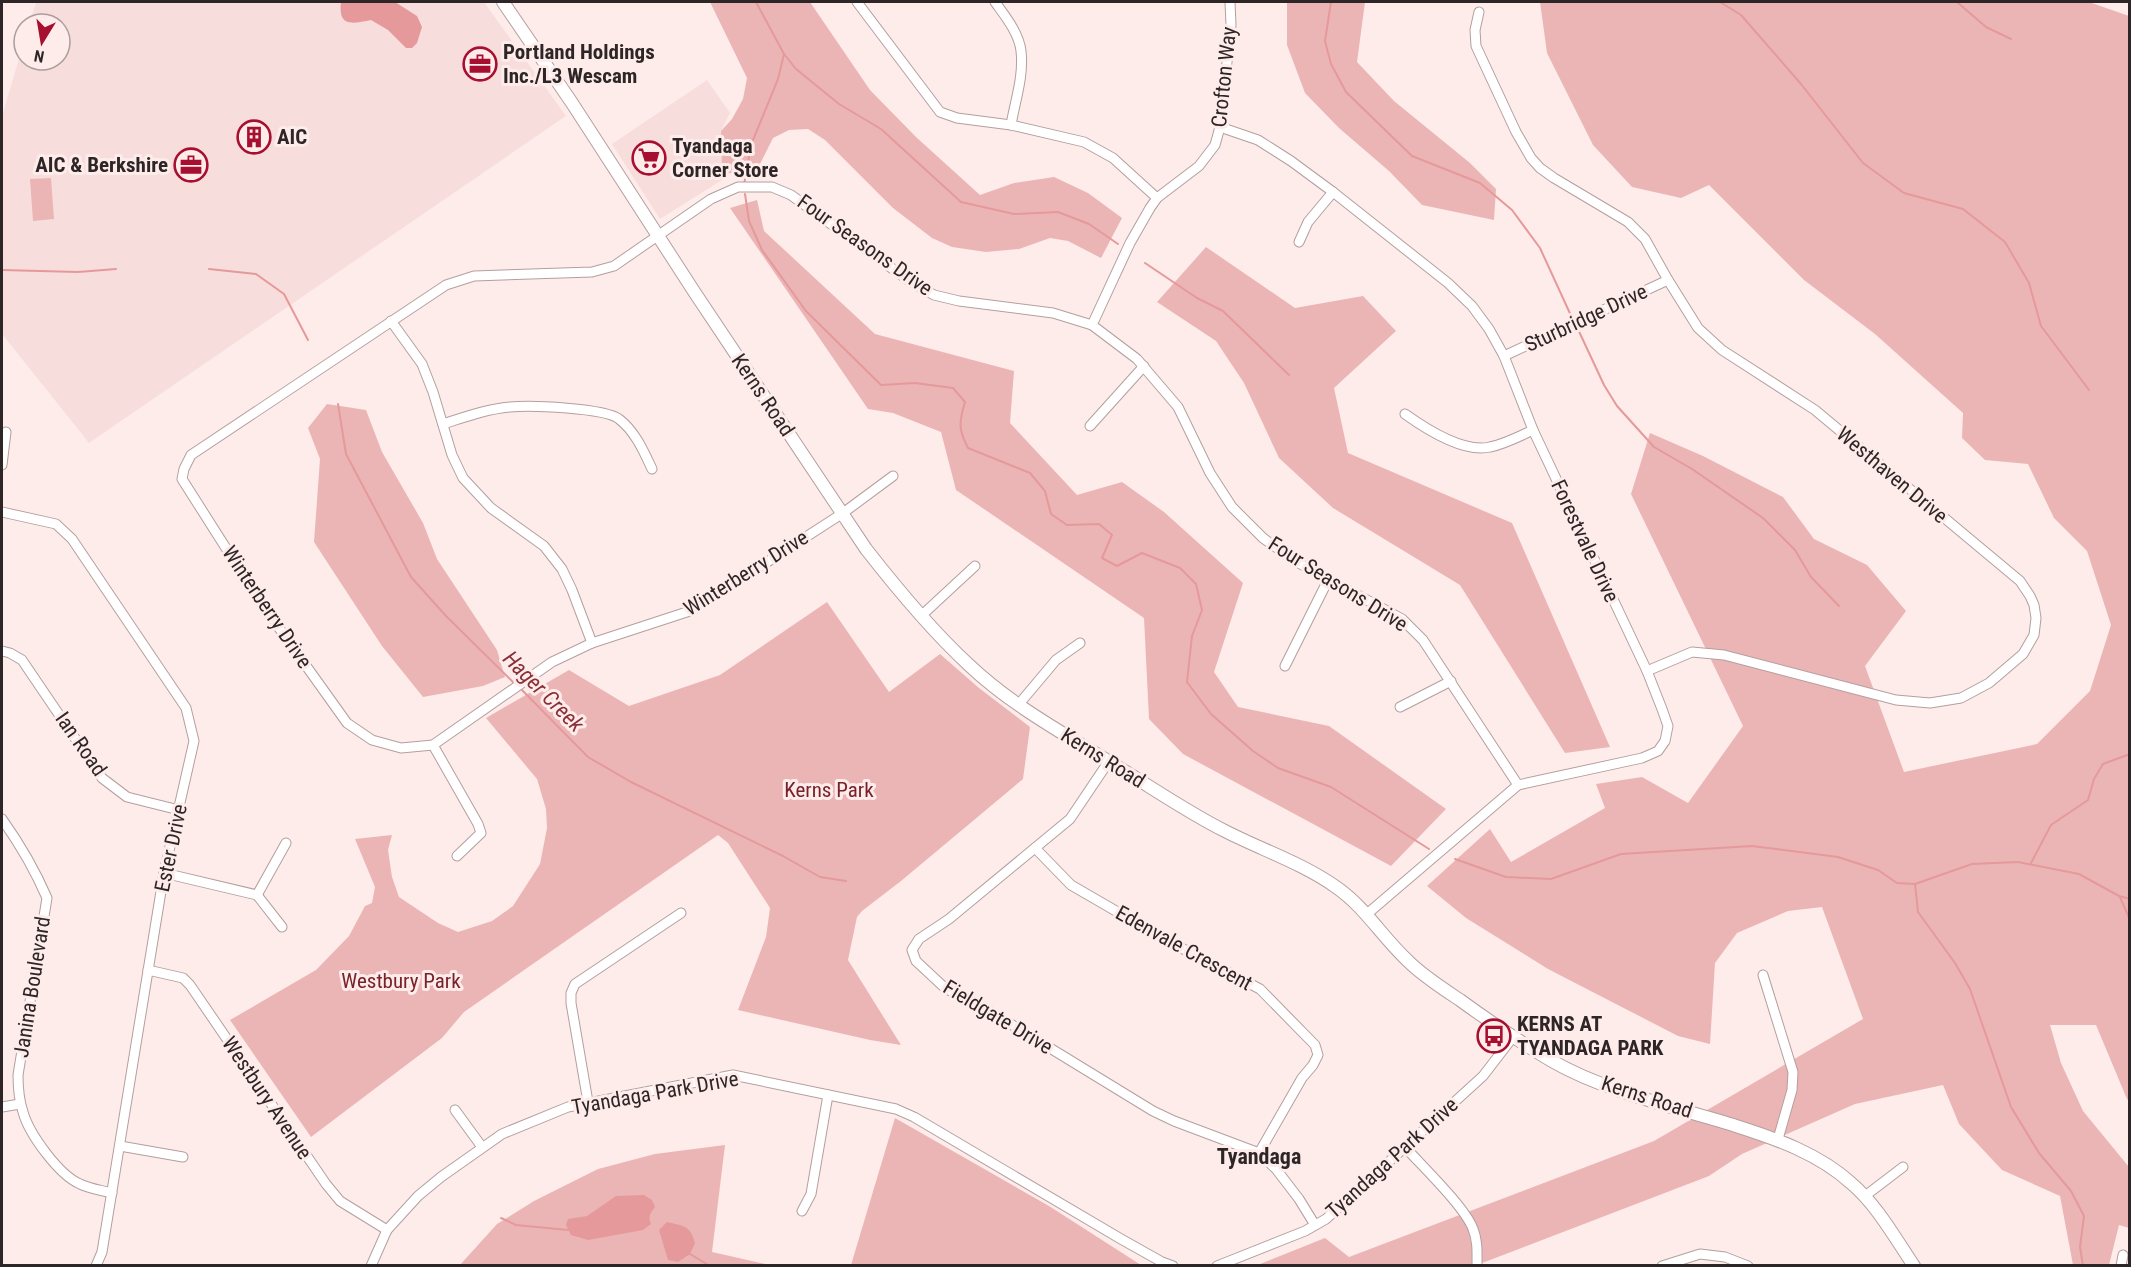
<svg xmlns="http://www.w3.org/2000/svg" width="2131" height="1267" viewBox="0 0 2131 1267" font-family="'Roboto Condensed',sans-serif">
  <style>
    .built { fill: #f7dedd }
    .green { fill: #ecb5b5 }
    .water { fill: #e5999a }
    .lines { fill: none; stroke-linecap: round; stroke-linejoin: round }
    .stream { stroke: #e5999a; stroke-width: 2 }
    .minor-casing { stroke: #b49f9f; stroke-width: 11 }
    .tertiary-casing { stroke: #b49f9f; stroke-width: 14 }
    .minor { stroke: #fff; stroke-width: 9 }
    .tertiary { stroke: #fff; stroke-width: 12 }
    .labels { text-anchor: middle; stroke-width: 6; stroke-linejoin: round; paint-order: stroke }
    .poi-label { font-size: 21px; font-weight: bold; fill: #2e2626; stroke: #feeceb; text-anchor: start }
    .street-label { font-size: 21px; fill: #2e2626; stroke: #feeceb }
    .park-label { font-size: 21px; fill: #79212b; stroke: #feeceb }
    .water-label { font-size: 22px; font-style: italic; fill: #892f38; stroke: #feeceb }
    .neighbourhood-label { font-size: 22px; font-weight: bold; fill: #2e2626; stroke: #feeceb }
  </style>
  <rect width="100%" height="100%" fill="#feeceb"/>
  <!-- built -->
  <g class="built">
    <polygon points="38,2 484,2 566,116 89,443 2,334 2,116 24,42 24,60 60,60 60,24 29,24 36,3"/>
    <polygon points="707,80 730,113 721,131 722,180 660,219 612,144"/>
  </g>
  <!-- green -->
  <g class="green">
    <polygon points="710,2 810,2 870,90 916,137 980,195 1014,183 1054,177 1088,193 1122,218 1101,258 1068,241 1050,238 1019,249 986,252 952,247 932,238 893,208 825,140 808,129 789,130 773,138 757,170 722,174 721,131 732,119 743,99 747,78"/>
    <polygon points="1287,2 1365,2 1357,62 1394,101 1470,163 1496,189 1494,220 1422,205 1389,171 1339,128 1305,93 1287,45"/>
    <polygon points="1540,2 2089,2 2129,16 2129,1101 2127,1099 2096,1025 2050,1025 2061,1063 2083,1111 2129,1167 2129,1228 2119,1225 2109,1265 2073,1265 2060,1196 2002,1170 1959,1124 1943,1085 1855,1104 1742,1154 1709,1176 1477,1265 1255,1266 1325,1238 1349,1257 1654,1141 1863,1019 1822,907 1788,911 1737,933 1715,963 1710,1044 1678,1036 1548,969 1466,918 1427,886 1490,829 1511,862 1605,808 1596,784 1642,777 1688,803 1743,726 1631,494 1650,433 1703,456 1783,497 1814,539 1867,565 1906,611 1865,666 1904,772 2037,744 2090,691 2111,625 2087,551 2054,518 2028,464 1985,460 1962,438 1963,413 1875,334 1804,280 1709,185 1681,198 1632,187 1593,145 1547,53"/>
    <polygon points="51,178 54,219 33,221 30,179"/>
    <polygon points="757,200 764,231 875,334 1014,371 1010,423 1077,495 1122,482 1164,512 1243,583 1214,672 1238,707 1329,726 1446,809 1391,866 1183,754 1149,719 1144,618 956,490 941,432 893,413 868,409 730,208"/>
    <polygon points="1206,247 1295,308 1363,296 1396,331 1334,388 1348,453 1512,523 1610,747 1565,753 1460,585 1333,508 1279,458 1244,383 1216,341 1157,302"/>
    <polygon points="327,404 366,410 382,452 423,523 437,559 497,650 505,677 483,686 423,697 382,646 314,542 320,459 308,428"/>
    <polygon points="827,602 889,692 940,654 979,688 1030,727 1023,779 901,881 862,911 857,917 848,960 901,1045 870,1040 738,1010 766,937 770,908 728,843 718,835 464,1012 442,1038 311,1137 230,1020 316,970 349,936 365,906 372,903 375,887 355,839 392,835 388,850 392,877 399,897 438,923 458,932 492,921 513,906 540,864 547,828 546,809 537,779 486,718 569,670 629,706 720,675"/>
    <polygon points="895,1118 1049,1206 1141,1265 851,1265"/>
    <polygon points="725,1145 712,1252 770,1265 459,1266 497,1224 534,1201 598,1169 655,1154"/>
  </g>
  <!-- water -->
  <g class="water">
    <path d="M341 2H395L417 16 422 27 417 43 412 48H406L388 30 371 20C352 24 338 27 341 2Z"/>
    <path d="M644 1195 652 1200 655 1207C650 1213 648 1217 651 1224L643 1230 588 1240 571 1235 566 1225 568 1219 587 1216 616 1196Z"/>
    <path d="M667 1222C684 1226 690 1225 695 1243L690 1254 678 1262 668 1260 659 1230Z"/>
  </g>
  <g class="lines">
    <!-- stream -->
    <g class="stream">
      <polyline points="756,2 784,54 796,69 839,104 881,129 961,202 1014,214 1058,212 1089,224 1118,244"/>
      <polyline points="1331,2 1325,41 1331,64 1346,92 1412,156 1480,183 1512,210 1540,248 1573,320"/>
      <polyline points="1720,2 1741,15 1801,84 1863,163 1904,193 1963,209 2005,242 2029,283 2041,326 2089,390"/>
      <polyline points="1957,2 1986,27 2011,39"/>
      <polyline points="744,185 751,145 778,79 784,54"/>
      <path d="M745 194 749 221 762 250 806 311 881 385 915 383 953 388 965 402C959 422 958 429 968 448L1030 473 1045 491 1051 514 1067 525 1099 524 1112 535 1102 558 1117 566 1142 553 1180 568 1196 584 1202 610 1192 636 1187 682 1211 714 1253 751 1278 768 1331 787 1429 849"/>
      <polyline points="1145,263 1197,298 1223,311 1289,375"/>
      <polyline points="209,269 256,274 284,294 308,340"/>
      <polyline points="2,270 78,272 116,269"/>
      <polyline points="1576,325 1604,385 1617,406 1654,447 1692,469 1763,518 1795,550 1811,577 1839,606"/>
      <polyline points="338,404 346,454 411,577 446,616 515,684"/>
      <polyline points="520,688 588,757 631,782 783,856 820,877 846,881"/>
      <polyline points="1455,859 1506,877 1551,879 1621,854 1752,846 1838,857 1878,870 1897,883 1915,884 1972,864 2018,862 2079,874 2119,896 2130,899"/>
      <polyline points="2031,863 2051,825 2088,800 2094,779 2103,764 2130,754"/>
      <polyline points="1915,884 1918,912 1955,963 1970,989 2011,1107 2039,1153 2071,1191 2084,1216 2080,1247 2083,1266"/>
      <polyline points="2120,897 2130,920"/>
      <polyline points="501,1218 516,1225 568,1230"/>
      <polyline points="690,1254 710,1266"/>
    </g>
    <!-- minor casing -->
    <g class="minor-casing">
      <g id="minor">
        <polyline points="857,2 940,112 957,118 1011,125 1084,142 1113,158 1157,198"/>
        <path d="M995 2C1005 16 1019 33 1021 51 1024 76 1015 101 1011 125"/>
        <polyline points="1479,12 1475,30 1476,46 1516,132 1531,158 1540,168 1554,178 1628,222 1645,239 1668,280 1698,328 1722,350 1815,410 2020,581 2030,596 2034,605 2036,618 2034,635 2023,654 1989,683 1961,698 1930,703 1896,700 1724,655 1692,652 1647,671"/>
        <polyline points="1220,127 1258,140 1291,161 1333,192 1448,283 1472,306 1489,329 1504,356 1533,430 1647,671 1662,709 1668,726 1665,741 1658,751 1642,758 1518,785 1367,914"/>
        <polyline points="1299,242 1308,222 1333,192"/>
        <polyline points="391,321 422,364 433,392 452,455 463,478 491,508 544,546 562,569 572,590 592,643"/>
        <polyline points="1092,325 1130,243 1150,208 1157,198 1199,166 1215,145 1220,127 1231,25 1230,2"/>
        <polyline points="1504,356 1668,280"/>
        <path d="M1405 414C1426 429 1464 453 1490 447 1505 444 1520 436 1533 430"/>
        <path d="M443 424C465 417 487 409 510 407 531 405 605 408 619 419 635 431 644 452 652 469"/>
        <polyline points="1090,426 1144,366"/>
        <polyline points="2,465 6,432"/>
        <polyline points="893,476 843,513 693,610 592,643 552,662 433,745 401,748 372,740 347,723 259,600 182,479 184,469 191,455 446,285 474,276 592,272 614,266 711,199 738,187 772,187 791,195 908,280 934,295 959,301 1053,313 1092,325 1137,359 1178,407 1210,473 1232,507 1263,538 1295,561 1402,619 1423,640 1518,785"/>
        <polyline points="2,512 56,524 72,539 186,708 194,741 164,873 102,1252 96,1266"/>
        <polyline points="921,616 975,566"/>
        <polyline points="2,651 10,653 22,660 102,778 127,797 179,810"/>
        <polyline points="1285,666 1328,580"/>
        <polyline points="1019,704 1056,660 1080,643"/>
        <polyline points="1400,707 1451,681"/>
        <polyline points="433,745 478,824 481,833 457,856"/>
        <polyline points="1109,761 1070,819 949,919 919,939 912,950 916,961 946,989 973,1001 1153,1111 1174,1121 1259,1153 1276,1169 1299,1199 1315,1225"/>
        <path d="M2 819C19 843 35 870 47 898L18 1075C18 1088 19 1100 23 1112 29 1134 59 1175 80 1184 90 1189 101 1190 112 1193"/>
        <polyline points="1035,848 1071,885 1166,940 1260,989 1315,1045 1318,1055 1313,1065 1302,1078 1259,1153"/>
        <polyline points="164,873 257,895 282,927"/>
        <polyline points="257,895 286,843"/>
        <polyline points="148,970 183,978 190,985 326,1184 340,1201 387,1230"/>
        <polyline points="1763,975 1793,1072 1792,1090 1778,1139"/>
        <polyline points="588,1102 571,1003 571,993 575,984 681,913"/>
        <polyline points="2,1107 20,1104"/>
        <polyline points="455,1110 482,1147"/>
        <polyline points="120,1146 183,1157"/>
        <path d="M1405 1147C1422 1166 1465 1207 1473 1229 1478 1241 1477 1253 1477 1266"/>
        <polyline points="1865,1196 1903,1167"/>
        <polyline points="802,1211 811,1194 828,1095"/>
        <polyline points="371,1266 387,1230 418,1196 441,1177 502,1134 568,1107 733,1075 896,1109 914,1117 1121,1239 1162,1262 1173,1266"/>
        <polyline points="1217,1266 1305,1231 1326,1219 1483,1076 1513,1037"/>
        <polyline points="1662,1266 1700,1254 1725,1257 1748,1266"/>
        <polyline points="2121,1266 2123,1255"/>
      </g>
    </g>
    <!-- tertiary casing -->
    <g class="tertiary-casing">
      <path id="tertiary" d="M503 2 572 103 695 293 866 549C898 590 931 630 969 665 1010 704 1061 732 1108 761 1147 784 1185 811 1225 831 1262 850 1302 863 1336 887 1365 907 1382 937 1408 961 1423 976 1442 988 1460 1000 1490 1022 1520 1042 1552 1061 1604 1091 1678 1108 1736 1126 1777 1139 1819 1154 1851 1183 1877 1205 1895 1238 1914 1266"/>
    </g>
    <!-- minor -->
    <use href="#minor" class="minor"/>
    <!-- tertiary -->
    <use href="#tertiary" class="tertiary"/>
  </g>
  <!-- icons -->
  <defs>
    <g id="office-ring" transform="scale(1.725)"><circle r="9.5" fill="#feeceb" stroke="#a70f31" stroke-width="1.5"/><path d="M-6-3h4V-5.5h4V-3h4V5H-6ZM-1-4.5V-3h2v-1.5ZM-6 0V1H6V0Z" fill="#a70f31"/></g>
    <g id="building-ring" transform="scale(1.725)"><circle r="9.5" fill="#feeceb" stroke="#a70f31" stroke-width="1.5"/><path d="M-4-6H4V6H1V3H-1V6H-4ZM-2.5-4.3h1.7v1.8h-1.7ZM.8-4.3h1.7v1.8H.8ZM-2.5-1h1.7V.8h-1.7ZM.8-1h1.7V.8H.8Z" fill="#a70f31"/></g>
    <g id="supermarket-ring" transform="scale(1.725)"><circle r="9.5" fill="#feeceb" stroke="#a70f31" stroke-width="1.5"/><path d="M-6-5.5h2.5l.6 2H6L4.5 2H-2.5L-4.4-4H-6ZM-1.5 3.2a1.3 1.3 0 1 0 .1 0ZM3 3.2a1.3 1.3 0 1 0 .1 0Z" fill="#a70f31"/></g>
    <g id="bus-ring" transform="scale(1.725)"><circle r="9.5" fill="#feeceb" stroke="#a70f31" stroke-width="1.5"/><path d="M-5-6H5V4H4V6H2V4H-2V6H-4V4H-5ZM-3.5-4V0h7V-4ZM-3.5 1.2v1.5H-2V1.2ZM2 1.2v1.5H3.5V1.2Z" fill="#a70f31"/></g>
  </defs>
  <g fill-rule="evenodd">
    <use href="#office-ring" x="480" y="64"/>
    <use href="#building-ring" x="254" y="137"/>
    <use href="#supermarket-ring" x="649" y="158"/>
    <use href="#office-ring" x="191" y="165"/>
    <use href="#bus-ring" x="1494" y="1036"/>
  </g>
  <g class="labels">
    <!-- poi labels -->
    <g class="poi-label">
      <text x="503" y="59">Portland Holdings<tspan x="503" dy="24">Inc./L3 Wescam</tspan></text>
      <text x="277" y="144">AIC</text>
      <text x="672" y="153">Tyandaga<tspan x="672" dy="24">Corner Store</tspan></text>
      <text x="168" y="172" text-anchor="end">AIC &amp; Berkshire</text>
      <text x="1517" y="1031">KERNS AT<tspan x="1517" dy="24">TYANDAGA PARK</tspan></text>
    </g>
    <!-- street labels -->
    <g class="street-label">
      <text transform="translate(1224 77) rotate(-84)" y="7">Crofton Way</text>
      <text transform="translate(865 245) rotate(35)" y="7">Four Seasons Drive</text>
      <text transform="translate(1586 318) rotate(-25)" y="7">Sturbridge Drive</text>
      <text transform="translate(763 395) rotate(56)" y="7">Kerns Road</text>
      <text transform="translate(1892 475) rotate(40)" y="7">Westhaven Drive</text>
      <text transform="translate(1585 541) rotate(65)" y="7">Forestvale Drive</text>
      <text transform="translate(746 573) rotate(-32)" y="7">Winterberry Drive</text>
      <text transform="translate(1338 584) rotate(32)" y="7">Four Seasons Drive</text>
      <text transform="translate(267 607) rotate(56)" y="7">Winterberry Drive</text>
      <text transform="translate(81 744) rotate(55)" y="7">Ian Road</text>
      <text transform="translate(1103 758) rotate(32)" y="7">Kerns Road</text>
      <text transform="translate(171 848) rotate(-78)" y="7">Ester Drive</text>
      <text transform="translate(1184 948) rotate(29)" y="7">Edenvale Crescent</text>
      <text transform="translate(32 987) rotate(-81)" y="7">Janina Boulevard</text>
      <text transform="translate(998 1017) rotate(31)" y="7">Fieldgate Drive</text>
      <text transform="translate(655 1093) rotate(-10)" y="7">Tyandaga Park Drive</text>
      <text transform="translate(1647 1097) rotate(18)" y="7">Kerns Road</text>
      <text transform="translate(267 1098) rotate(56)" y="7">Westbury Avenue</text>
      <text transform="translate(1392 1158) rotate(-42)" y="7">Tyandaga Park Drive</text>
    </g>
    <!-- park labels -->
    <g class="park-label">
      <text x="829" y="797">Kerns Park</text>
      <text x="401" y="988">Westbury Park</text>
    </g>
    <!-- water labels -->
    <g class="water-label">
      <text transform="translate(544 691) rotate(45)" y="8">Hager Creek</text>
    </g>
    <!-- neighbourhood labels -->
    <g class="neighbourhood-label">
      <text x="1259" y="1164">Tyandaga</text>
    </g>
  </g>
  <!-- border -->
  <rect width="2131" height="1267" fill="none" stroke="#2e2626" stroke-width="6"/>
  <!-- north arrow -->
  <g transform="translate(42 42) rotate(191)"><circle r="28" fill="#feeceb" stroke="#ab9d9c" stroke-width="1.5"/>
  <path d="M0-4.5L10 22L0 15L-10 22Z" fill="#a70f31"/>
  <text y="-9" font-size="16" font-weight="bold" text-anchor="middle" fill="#2e2626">N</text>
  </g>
</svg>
